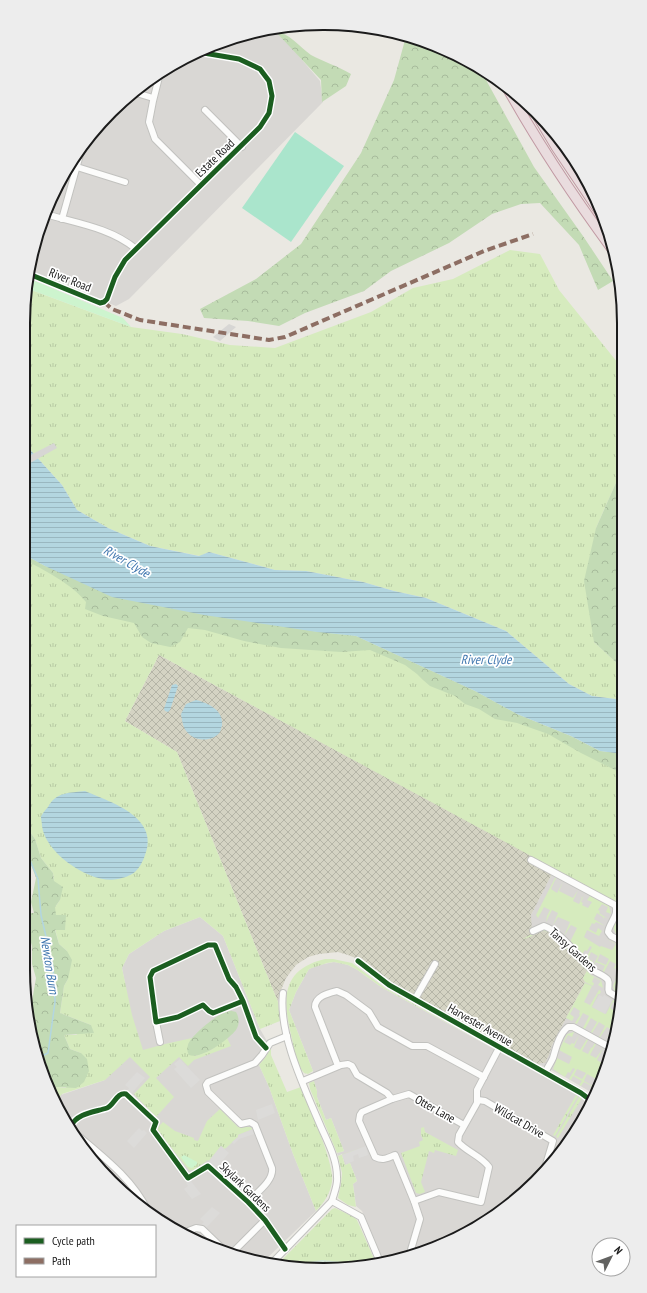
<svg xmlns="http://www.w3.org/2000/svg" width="647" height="1293" viewBox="0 0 647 1293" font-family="'PT Sans Narrow',sans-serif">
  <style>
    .residential { fill: #d9d7d4 }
    .construction { fill: url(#construction-cross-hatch) }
    .grass { fill: url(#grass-tufts) }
    .forest { fill: url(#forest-crowns) }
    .wetland { fill: url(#wetland-marsh) }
    .park { fill: #cdf4ce }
    .garden { fill: #d6ebbe; fill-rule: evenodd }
    .pitch { fill: #aae5cc }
    .parking { fill: #dcdbd9 }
    .water { fill: url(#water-rules) }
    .pier { fill: #d7d6d4 }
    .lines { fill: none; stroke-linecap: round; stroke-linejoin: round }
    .stream { stroke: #b3d6e0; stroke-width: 1.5 }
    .minor-casing { stroke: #c2c2bf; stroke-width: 8 }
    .highway-casing { stroke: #c199a3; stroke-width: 11 }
    .minor { stroke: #fcfcfb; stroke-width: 6 }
    .highway { stroke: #e9dcde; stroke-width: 9 }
    .quiet { stroke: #8d6e63; stroke-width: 4; stroke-dasharray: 8 4; stroke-linecap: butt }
    .cycleway-casing { stroke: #fff; stroke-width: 8 }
    .cycleway { stroke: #1b5e20; stroke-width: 5 }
    .labels { text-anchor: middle; stroke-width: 3.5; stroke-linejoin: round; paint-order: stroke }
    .street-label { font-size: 12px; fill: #1b1b1b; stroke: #fff }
    .water-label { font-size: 13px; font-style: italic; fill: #4278b0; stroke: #fff }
    .rim { fill: none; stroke: #1b1b1b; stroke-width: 2 }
  </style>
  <defs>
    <pattern id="construction-cross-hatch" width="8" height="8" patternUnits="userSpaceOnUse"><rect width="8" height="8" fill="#d4d3c3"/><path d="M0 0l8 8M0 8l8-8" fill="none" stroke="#b5b5a7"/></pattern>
    <pattern id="grass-tufts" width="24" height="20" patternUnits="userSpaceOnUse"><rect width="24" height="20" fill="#d6ebbe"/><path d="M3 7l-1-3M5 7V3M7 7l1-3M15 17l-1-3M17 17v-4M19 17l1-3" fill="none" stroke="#b7c9a3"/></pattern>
    <pattern id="forest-crowns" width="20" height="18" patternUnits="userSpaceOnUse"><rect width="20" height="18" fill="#c3dbb5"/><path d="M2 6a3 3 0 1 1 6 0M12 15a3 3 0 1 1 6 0" fill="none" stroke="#a7bb9b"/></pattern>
    <pattern id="wetland-marsh" width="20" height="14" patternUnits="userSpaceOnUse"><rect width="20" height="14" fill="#d0e2d6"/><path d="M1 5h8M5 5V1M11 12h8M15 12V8" fill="none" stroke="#b2c1b7"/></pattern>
    <pattern id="water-rules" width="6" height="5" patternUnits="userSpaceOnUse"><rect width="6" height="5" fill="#b3d6e0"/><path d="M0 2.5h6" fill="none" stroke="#99b7c0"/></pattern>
  </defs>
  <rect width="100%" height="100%" fill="#eae8e2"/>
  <!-- residential -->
  <g class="residential">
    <polygon points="273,28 286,41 320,81 323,102 129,299 116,306 29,271 33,246 54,191 85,141 125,98 173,63 227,39"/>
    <polygon points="555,868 619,902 621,912 623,913 623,989 614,1047 595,1096 589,1091 565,1077 539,1064 540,1063 545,1063 552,1045 585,982 583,978 587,971 553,935 530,936 531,915"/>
    <polygon points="200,917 223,936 260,1029 271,1048 265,1058 259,1065 269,1087 293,1154 316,1211 262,1263 208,1247 157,1219 85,1153 55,1097 105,1080 125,983 122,968 129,954 164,931"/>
    <polygon points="334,962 348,965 356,969 381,987 585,1099 592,1104 536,1182 456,1239 383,1261 362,1211 356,1206 353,1184 357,1181 350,1163 345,1165 342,1154 338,1156 337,1153 344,1151 331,1118 326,1120 317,1097 317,1091 314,1082 313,1071 289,1010 296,992 309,969 319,965"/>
  </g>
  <!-- construction -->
  <polygon class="construction" points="159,655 555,868 531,915 532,931 531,936 542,931 546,931 553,935 587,971 583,978 585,982 552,1045 549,1055 545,1063 540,1063 539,1066 394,986 358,959 348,955 338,952 319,954 308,957 296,965 286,978 279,995 278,1002 177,752 125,721"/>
  <!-- grass -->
  <g class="grass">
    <polygon points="510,250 540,254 559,290 622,368 622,469 596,528 594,642 622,668 623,700 592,696 569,684 506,631 426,598 394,591 363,582 306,571 275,570 209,552 200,556 150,546 108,528 77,510 62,485 24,443 24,304 26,288 131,327 182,334 230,345 275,348 371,312 413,288 453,279"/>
    <polygon points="23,554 45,566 356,636 475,691 517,714 600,751 623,754 623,913 620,911 618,903 558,873 559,871 159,655 125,721 177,752 278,1002 280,1021 260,1029 223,936 200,917 164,931 129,954 122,968 132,1015 143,1050 165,1044 192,1038 188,1045 195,1056 211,1050 227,1038 231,1046 194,1060 188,1066 179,1057 156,1078 174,1097 156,1117 134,1094 150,1077 130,1057 105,1080 62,1094 57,1100 52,1090 57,1087 66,1088 81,1053 70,1049 64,1035 76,1035 91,1025 60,1013 64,986 68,979 67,951 59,944 55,929 65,930 55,915 55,907 60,900 54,881 53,873 41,858 35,839 23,822 23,810 27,799 23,787"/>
    <path d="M541 929H547L554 934 589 970 587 971 553 935C538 925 537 937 523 939Z"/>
    <path d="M325 959H333L352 963 385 988 491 1047 381 987 356 969 348 965 334 962 327 963 309 969 296 992 289 1010 313 1071 308 1074 304 1073C297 1065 294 1050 292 1039 283 1002 279 970 325 959Z"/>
    <path d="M271 1048V1055L287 1092 301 1087C309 1107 335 1164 332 1182 330 1194 324 1203 316 1211L293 1154 269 1087 259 1065 265 1058Z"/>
    <polygon points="314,1081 317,1091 317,1097 326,1120 331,1118 344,1151 337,1153 310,1089 309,1083"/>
    <polygon points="576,1095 578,1096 555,1136 553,1135"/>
    <polygon points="579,1097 582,1098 558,1138 556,1137"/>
    <polygon points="220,1109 238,1127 250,1127 253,1129 238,1135 238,1137 226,1148 224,1149 221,1146 209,1161 208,1160 194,1170 189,1170 158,1131 158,1127 163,1122 175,1131 194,1138 194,1140 198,1141 207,1121"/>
    <polygon points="424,1127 425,1132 458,1150 456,1156 435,1150 434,1153 429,1151 421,1182 425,1192 420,1194 416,1193 401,1153 420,1146 419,1142 423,1140 421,1135 421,1128"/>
    <polygon points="366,1146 342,1155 345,1165 350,1163 357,1181 353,1184 356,1207 348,1205 338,1198 341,1184 342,1173 338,1156"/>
    <polygon points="335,1208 354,1217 357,1220 376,1263 362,1267 277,1265 332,1209"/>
  </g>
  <!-- forest -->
  <g class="forest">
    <path d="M275 31C289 33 300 47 311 55 324 62 338 66 351 74L346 86 322 102 321 80Z"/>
    <polygon points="405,35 456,54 480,69 534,167 583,236 613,281 598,290 579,245 540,203 521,204 492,214 449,243 391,271 364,291 305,313 279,326 248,321 204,318 200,309 256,279 301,244 361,153 394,80 405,40"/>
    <polygon points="622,469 622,668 594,642 584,581 596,528"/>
    <path d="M23 554 45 566 317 632 356 636 475 691 517 714 571 736 600 751 623 754V774L581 753 548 734 517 723 495 719 479 709 465 704 455 696 430 686 423 680 417 674 405 665 370 650 341 652 281 648 244 641 205 630 188 628 180 642 170 647 151 643 142 637 134 623 103 616 85 609 86 602C72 584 44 570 23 559Z"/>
    <polygon points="23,822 35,839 41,858 53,873 54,881 63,887 60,900 55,907 56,915 66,915 65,930 55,930 59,944 67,951 72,960 68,979 64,986 60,1013 91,1025 94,1033 64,1035 70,1049 81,1053 87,1059 89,1071 84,1082 76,1088 57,1087 52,1090 39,1066 29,1008 31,1007 36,978 32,964 32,946 27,929 23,927 23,913 34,913 31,902 36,878 32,867 26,858 23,840"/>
    <path d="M228 1010 236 1012C239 1017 240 1024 236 1030 229 1039 201 1060 189 1055 187 1052 187 1048 188 1045 191 1035 218 1014 228 1010Z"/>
  </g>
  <!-- wetland -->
  <polygon class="wetland" points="322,1260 353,1263 366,1266 362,1267 296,1265 303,1263"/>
  <!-- park -->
  <g class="park">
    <polygon points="28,278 123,318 131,327 26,288"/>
    <polygon points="184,1155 197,1162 197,1164 192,1168 188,1167 181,1157"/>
  </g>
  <!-- garden -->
  <g class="garden">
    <path d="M555 878H556L551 889 557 893 563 882 559 891 573 898 578 890 573 901 579 904 582 898 580 896 583 898 585 893 581 902 583 903 582 905 588 908 592 902 587 900 590 896 609 906 611 914 606 912 608 907 602 904 598 910 600 911 599 913 608 919 604 917 603 919V917L597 913 594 919 605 926 596 922 594 924 592 923 589 929 596 933 598 928 602 931 599 936 587 930 584 937 600 947 601 946 612 950 616 944 605 938 623 947V954L620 960 623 962V972L615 968 613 970 616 964 610 961 604 972H602L605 966 596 962 593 966 598 956 591 952 588 959 593 961 591 963 586 958 592 947 590 946 587 951 585 950 582 954 570 942 577 928 571 925 564 936 570 922 558 917 553 925 558 913 552 910 546 922 547 916 550 910 544 907 538 918 536 915ZM600 954 609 959 606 965 597 961Z"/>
    <polygon points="620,914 623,916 623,927 622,930 623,932 621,931 619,935 616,934 613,927"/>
    <polygon points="587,971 591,975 601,980 603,988 598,985 601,981 594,977 592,982 594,983 593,986 585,982 583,978"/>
    <polygon points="615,977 623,981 623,983 618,981 614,987 621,990 623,985 622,996 615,992 613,986 616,979"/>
    <polygon points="585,983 592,986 584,1002 590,1005 599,990 601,991 600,994 598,994 592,1007 606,1014 613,1000 621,1004 621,1006 613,1002 610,1008 619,1014 616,1032 614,1031 607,1041 609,1037 607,1035 609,1036 612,1030 607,1027 600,1037 599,1037 605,1026 599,1022 592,1033 591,1032 597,1022 591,1018 585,1029 583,1028 589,1016 583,1013 577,1024 575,1023 580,1015 579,1014 580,1011 574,1007 570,1014 574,1017 572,1021 566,1018"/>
    <path d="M574 1032 572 1037 568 1035 564 1042 570 1045 572 1043 574 1044 579 1035 574 1047 580 1050 587 1039 588 1040 582 1051 588 1054 591 1048 589 1047 592 1048 595 1043 596 1044 590 1055 596 1058 603 1048 597 1060 605 1065 607 1064 601 1082 598 1080 591 1093 590 1091 592 1086 584 1082 581 1086 579 1085 582 1081 573 1076 571 1080 569 1079 575 1069 573 1068 570 1073 568 1072 565 1077 553 1069 557 1058 569 1064 572 1057 559 1050 567 1034ZM577 1069 586 1073 582 1079 574 1075ZM587 1074 596 1079 593 1086 584 1081Z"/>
  </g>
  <!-- pitch -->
  <g class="pitch">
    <polygon points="295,132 344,166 291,242 242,208"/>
    <polygon points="24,974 28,974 29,1008"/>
  </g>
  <!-- parking -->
  <g class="parking">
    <polygon points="599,995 603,997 604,995 612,1000 605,1014 592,1007"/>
    <polygon points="180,1059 200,1080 191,1088 174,1069 177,1067 174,1064"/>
    <polygon points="137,1072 145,1078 131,1094 127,1091 129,1088 125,1085"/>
    <polygon points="272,1104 275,1113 258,1120 256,1110"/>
    <polygon points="139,1128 142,1131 144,1130 147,1133 134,1148 127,1141"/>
    <polygon points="253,1129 254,1134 239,1139 234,1144 232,1142 238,1137 238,1135"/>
    <polygon points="221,1146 229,1153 217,1167 208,1162"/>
    <polygon points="366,1146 368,1155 359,1158 358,1154 353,1156 354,1161 346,1164 342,1155"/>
    <polygon points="190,1180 201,1194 192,1199 184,1189 188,1186 186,1183"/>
    <polygon points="212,1207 220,1213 206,1228 202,1224 204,1222 200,1219"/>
  </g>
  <!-- water -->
  <g class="water">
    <polygon points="24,443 62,485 77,510 108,528 150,546 199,556 209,552 275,570 306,571 363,582 394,591 426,598 506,631 569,684 592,696 623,700 623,754 600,751 571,736 517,714 475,691 356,636 317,632 204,615 112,597 45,566 23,554"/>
    <polygon points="176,684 178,686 170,710 168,712 165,711 164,709 172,685"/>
    <path d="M196 700C208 703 224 710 222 726 221 727 221 730 220 732 213 742 195 742 187 732 183 728 182 720 181 714L186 704Z"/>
    <path d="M85 791C113 803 162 818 144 858 138 872 132 876 118 879 91 885 45 853 42 826 42 823 41 819 41 817 42 814 46 809 48 807 52 800 56 796 64 794 70 792 78 792 85 791Z"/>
  </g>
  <!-- pier -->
  <g class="pier">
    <polygon points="229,324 236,327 220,341 213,337"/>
    <polygon points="54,443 57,448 23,467 23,459"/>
  </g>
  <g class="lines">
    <!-- stream -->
    <polyline class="stream" points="23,844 38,879 41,915 53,967 55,1002 48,1053 38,1058"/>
    <!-- minor casing -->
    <g class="minor-casing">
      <g id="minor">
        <polyline points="160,73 153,101 149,122 155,139 201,185"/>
        <polyline points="133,92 153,98"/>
        <polyline points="205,110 242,147"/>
        <polyline points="77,167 125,182"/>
        <path d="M45 214C76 223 111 228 136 249"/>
        <polyline points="62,219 83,144"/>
        <polyline points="29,274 100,303 104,302 107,299 115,277 125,260 260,127 269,113 272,96 269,81 260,69 239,59 198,52"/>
        <path d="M531 860 615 905C620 914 609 923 608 932L611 936 623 942"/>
        <path d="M533 931 544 926C561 932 577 955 590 968 595 973 605 975 608 980 610 984 607 988 609 992L622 1000"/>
        <polyline points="358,961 389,985 581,1093 593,1102"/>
        <polyline points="415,999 435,964"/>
        <polyline points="243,1001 213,1013 209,1011 203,1005 178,1017 156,1022 150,977 153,971 208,945 215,945 229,979 236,987 243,1001 256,1037 266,1048"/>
        <polyline points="156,1022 160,1042"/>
        <path d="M338 1066 315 1007C315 996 329 993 337 991L346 995 369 1012 378 1027 412 1046H427L484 1077"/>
        <path d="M545 1073C547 1068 551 1063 553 1058 556 1048 559 1034 568 1027H573L613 1049"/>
        <polyline points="303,1081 341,1065 348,1064 352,1066 357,1075 387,1093 392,1099 409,1094 464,1125"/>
        <path d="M392 1099 362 1112 360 1115 359 1121 375 1157C383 1161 388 1158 395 1155L414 1201 420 1219 410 1253"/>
        <polyline points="478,1100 485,1101 553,1141 544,1171"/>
        <path d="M71 1126C77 1113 95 1112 107 1108 114 1105 117 1092 126 1094L156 1122 153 1130 188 1178 208 1166 248 1202 265 1220 285 1249"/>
        <path d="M75 1133C102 1156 132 1178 148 1211"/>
        <polyline points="332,1201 361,1217 380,1262"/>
        <path d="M414 1201 439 1192 481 1202 489 1167C481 1156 467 1152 458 1142L459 1135 477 1103V1090L499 1048"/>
        <path d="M248 1202C256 1193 274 1181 272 1168L255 1125 250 1122 241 1124 208 1092 206 1085 208 1082 255 1063 262 1055 270 1043 287 1036"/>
        <polyline points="183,1233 196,1228 202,1229 226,1252"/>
        <polyline points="231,1254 265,1220"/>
        <path d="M271 1264 332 1201C334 1193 338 1185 337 1177 337 1159 328 1143 321 1127 305 1089 278 1034 283 993"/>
      </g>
    </g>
    <!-- highway casing -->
    <g class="highway-casing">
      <g id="highway">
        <path d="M505 84C537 142 573 196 612 249"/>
        <polyline points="538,117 556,147 603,217"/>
      </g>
    </g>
    <!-- minor -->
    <use href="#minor" class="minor"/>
    <!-- highway -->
    <use href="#highway" class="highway"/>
    <!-- quiet -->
    <polyline class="quiet" points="104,302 112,309 140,320 269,340 285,337 484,251 533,234"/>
    <!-- cycleway casing -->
    <g class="cycleway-casing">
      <g id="cycleway">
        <polyline points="29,274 100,303 104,302 107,299 115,277 125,260 260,127 269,113 272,96 269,81 260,69 239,59 198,52"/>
        <polyline points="358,961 389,985 581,1093 593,1102"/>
        <polyline points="243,1001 213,1013 209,1011 203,1005 178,1017 156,1022 150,977 153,971 208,945 215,945 229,979 236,987 243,1001 256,1037 266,1048"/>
        <path d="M71 1126C77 1113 95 1112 107 1108 114 1105 117 1092 126 1094L156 1122 153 1130 188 1178 208 1166 248 1202 265 1220 285 1249"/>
      </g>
    </g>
    <!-- cycleway -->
    <use href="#cycleway" class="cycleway"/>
  </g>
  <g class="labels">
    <!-- street labels -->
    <g class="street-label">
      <text transform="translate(215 158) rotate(-44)" y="4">Estate Road</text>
      <text transform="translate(70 280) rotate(22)" y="4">River Road</text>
      <text transform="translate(573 950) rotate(42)" y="4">Tansy Gardens</text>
      <text transform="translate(480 1025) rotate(30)" y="4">Harvester Avenue</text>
      <text transform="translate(435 1109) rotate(29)" y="4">Otter Lane</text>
      <text transform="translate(519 1121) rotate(30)" y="4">Wildcat Drive</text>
      <text transform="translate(245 1187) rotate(44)" y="4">Skylark Gardens</text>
    </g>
    <!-- water labels -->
    <g class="water-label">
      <text transform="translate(127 561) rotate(30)" y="5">River Clyde</text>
      <text x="486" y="664">River Clyde</text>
      <text transform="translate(50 965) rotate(81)" y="5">Newton Burn</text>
    </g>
  </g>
  <!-- crop -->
  <path d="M0 0H647V1293H0ZM323 30H324A293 293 0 0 1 617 323V970A293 293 0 0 1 324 1263H323A293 293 0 0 1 30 970V323A293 293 0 0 1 323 30Z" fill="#ededed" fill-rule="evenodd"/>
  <path class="rim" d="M323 30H324A293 293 0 0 1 617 323V970A293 293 0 0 1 324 1263H323A293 293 0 0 1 30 970V323A293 293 0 0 1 323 30Z"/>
  <!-- legend -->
  <rect x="16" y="1225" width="140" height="52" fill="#ffffff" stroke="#a4a4a4"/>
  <rect x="24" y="1238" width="20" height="6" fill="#1b5e20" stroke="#a4a4a4"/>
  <text x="52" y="1245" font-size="12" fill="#1b1b1b">Cycle path</text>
  <rect x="24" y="1258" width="20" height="6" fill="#8d6e63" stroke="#a4a4a4"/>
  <text x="52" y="1265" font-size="12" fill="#1b1b1b">Path</text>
  <!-- north arrow -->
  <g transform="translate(611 1257) rotate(48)"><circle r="19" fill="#ffffff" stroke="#a4a4a4"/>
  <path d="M0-3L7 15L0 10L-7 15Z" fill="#636361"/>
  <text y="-6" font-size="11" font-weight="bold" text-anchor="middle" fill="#1b1b1b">N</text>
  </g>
</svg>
